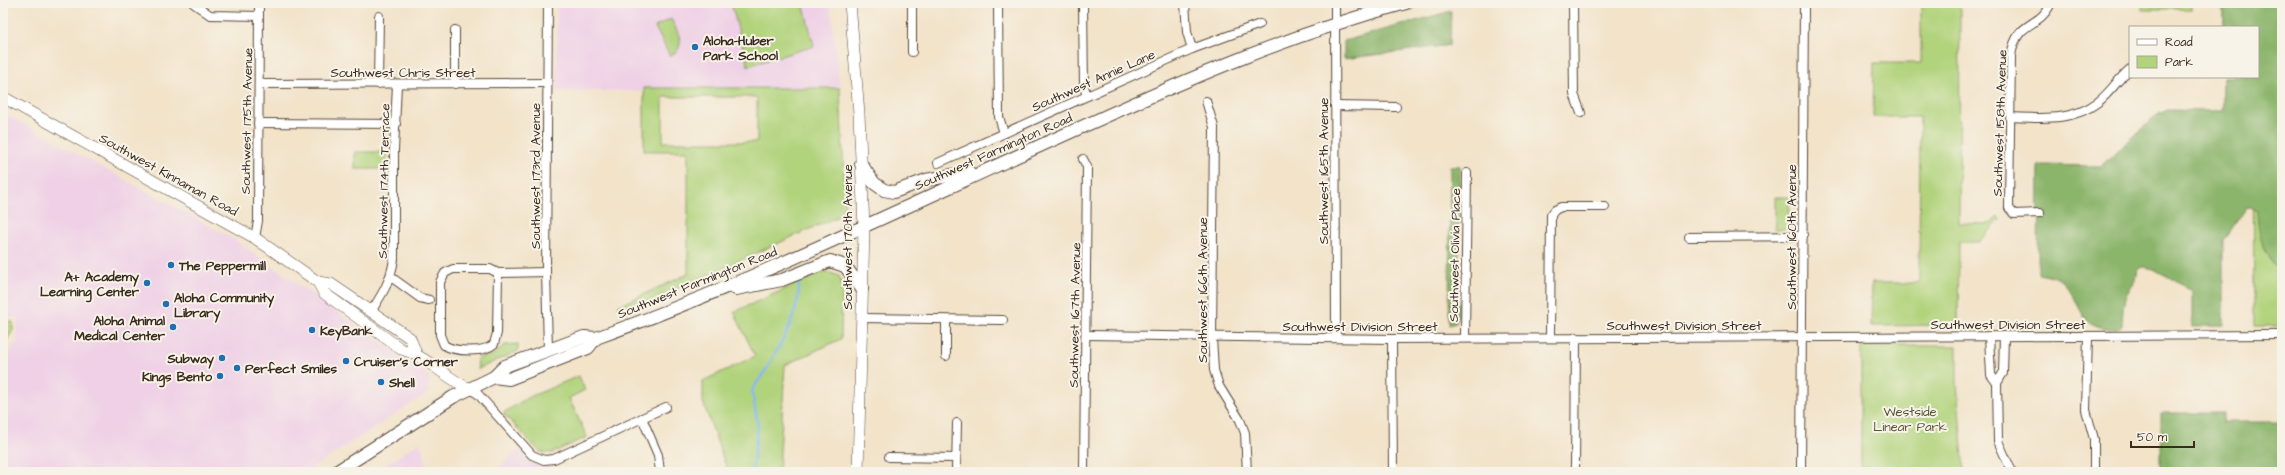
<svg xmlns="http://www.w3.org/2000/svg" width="2285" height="475" viewBox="0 0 2285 475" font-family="'Architects Daughter',sans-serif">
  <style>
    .built { fill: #efd0e6 }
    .green { fill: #b1d37c; stroke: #767e4d; fill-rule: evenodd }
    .forest { fill: #8cb56c; stroke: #647045 }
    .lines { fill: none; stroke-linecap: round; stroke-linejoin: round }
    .stream { stroke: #86b8f2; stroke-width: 2.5 }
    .street-casing { stroke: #564638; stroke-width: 10 }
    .secondary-casing { stroke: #564638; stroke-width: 12 }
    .primary-casing { stroke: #564638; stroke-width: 14 }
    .street { stroke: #fff; stroke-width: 8 }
    .secondary { stroke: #fff; stroke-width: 11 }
    .primary { stroke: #fff; stroke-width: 12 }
    .poi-dot { fill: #1f6fb2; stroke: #f7f3e8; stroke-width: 1.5 }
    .labels { text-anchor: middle; stroke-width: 4; stroke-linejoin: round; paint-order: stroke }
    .poi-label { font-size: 13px; font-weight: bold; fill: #3b2a1e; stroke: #f7f3e8; text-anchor: start }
    .street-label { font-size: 13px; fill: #3b2a1e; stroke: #f7f3e8 }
    .park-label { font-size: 13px; fill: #585436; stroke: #f7f3e8 }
  </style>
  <rect width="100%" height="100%" fill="#f7f3e8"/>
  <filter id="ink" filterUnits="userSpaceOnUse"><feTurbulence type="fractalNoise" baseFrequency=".025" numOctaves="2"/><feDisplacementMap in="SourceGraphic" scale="8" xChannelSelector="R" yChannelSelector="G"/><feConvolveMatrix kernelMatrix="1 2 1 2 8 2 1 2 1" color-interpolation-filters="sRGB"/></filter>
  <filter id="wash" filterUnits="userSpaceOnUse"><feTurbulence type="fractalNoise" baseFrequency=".012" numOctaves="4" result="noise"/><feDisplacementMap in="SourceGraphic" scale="16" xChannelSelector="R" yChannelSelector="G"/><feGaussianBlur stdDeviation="0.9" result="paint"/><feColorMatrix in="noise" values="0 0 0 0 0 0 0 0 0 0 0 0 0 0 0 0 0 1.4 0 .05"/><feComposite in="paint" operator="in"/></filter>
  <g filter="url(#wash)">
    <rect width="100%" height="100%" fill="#f2e3c9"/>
    <!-- built -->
    <g class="built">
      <polygon points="557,3 830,3 840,88 644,88 644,91 557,91"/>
      <polygon points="3,113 232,238 423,372 429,377 428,393 306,472 3,472 3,360 17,342 17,317 3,317"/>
      <polygon points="420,442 429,472 375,472"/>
      <polygon points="519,449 533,463 544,466 554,465 556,467 548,472 494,472"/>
    </g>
    <!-- green -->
    <g class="green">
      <polygon points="731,3 803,3 814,46 748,66"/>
      <polygon points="1921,3 1960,3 1959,223 1990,224 1998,217 2000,220 1979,242 1959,242 1958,325 1871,326 1872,283 1919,283 1920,117 1873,117 1874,63 1921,63"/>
      <rect x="2143" y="3" width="49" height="6"/>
      <polygon points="2223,3 2282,3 2282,326 2254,326 2253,127 2223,127 2223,77 2258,77 2258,27 2223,27"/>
      <path d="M671 19C678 33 688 46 670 56L655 27Z"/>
      <path d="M644 88H840L845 202 841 215 681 287 643 303 619 308 618 306 688 274V151H644ZM663 97H757V142H663Z"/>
      <rect x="355" y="152" width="32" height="17"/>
      <polygon points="1775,197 1789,197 1789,224 1785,229 1775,229"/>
      <polygon points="825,271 839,276 842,285 841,339 785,365 779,472 728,472 703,402 703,381 755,356 734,312"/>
      <polygon points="3,320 13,322 13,330 3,347"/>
      <polygon points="518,344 518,351 478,369 477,358 493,355 505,345"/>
      <polygon points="1861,346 1957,346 1957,383 1964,472 1869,472 1869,467 1861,467"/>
      <polygon points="579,376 585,390 569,398 587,437 552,453 540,452 503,413 527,398"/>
    </g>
    <!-- forest -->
    <g class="forest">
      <path d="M2223 3H2282V273L2279 272C2263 247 2259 241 2257 211L2251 207H2247L2223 241V326H2192V291C2182 286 2149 262 2140 268 2135 271 2137 278 2134 282 2133 285 2130 287 2129 290 2122 301 2123 314 2122 326 2117 329 2112 329 2107 329 2078 329 2080 295 2062 281 2054 276 2047 275 2038 273L2039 165 2101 166 2157 115 2167 110 2223 111V77H2258V27H2223Z"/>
      <polygon points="1451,11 1450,45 1344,59 1344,41"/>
      <polygon points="1450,166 1460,166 1458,316 1456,323 1449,325"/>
      <polygon points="2161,413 2223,413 2223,422 2282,422 2282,472 2161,472"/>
    </g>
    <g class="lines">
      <!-- stream -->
      <path class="stream" d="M752 472 758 426 752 391C756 382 763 376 767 368 781 344 800 312 799 284"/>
    </g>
  </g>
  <g filter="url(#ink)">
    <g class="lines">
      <!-- street casing -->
      <g class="street-casing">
        <g id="street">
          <polyline points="193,3 210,15 259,16"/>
          <polyline points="912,3 912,52"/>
          <polyline points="998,3 999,117 1004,133"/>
          <polyline points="1083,3 1084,87 1087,96"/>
          <polyline points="1185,3 1187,32 1192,49"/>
          <polyline points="1335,3 1336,338"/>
          <polyline points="1573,3 1574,94 1581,113"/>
          <polyline points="455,30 455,84"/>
          <polyline points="259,84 547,83"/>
          <polyline points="378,84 379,16"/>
          <polyline points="1206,101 1214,127 1212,338 1214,370 1219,386 1240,420 1245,433 1247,472"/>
          <polyline points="1335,106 1396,107"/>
          <path d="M2011 117C2041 118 2072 122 2098 102 2110 93 2118 79 2130 69"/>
          <polyline points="258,123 396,124"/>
          <polyline points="1083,159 1087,167 1084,472"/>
          <polyline points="938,163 1192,49 1260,24"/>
          <path d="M2040 213 2014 214 2009 208 2011 56C2017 18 2039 30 2051 3"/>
          <polyline points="1689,237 1803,236"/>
          <polyline points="255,238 258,221 259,3"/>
          <path d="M498 273 497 333 494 344C484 353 455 352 444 345L440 335V282L445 273 453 269H490L498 273 546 272"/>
          <polyline points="391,277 420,298 429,300"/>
          <path d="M372 310C383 293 391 280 394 259V150L397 84"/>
          <polyline points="861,318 1003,320"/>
          <polyline points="946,320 946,356"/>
          <polyline points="1086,335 1392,339 2282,335"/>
          <polyline points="1989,336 1991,375 1997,383 2003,373 2004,336"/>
          <polyline points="2088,336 2086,410 2094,439 2094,472"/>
          <polyline points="1465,337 1467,173"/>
          <polyline points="1550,337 1551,215 1555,210 1561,207 1605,207"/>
          <polyline points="1392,339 1393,472"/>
          <polyline points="548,349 546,272 548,3"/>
          <polyline points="1997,383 1998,441 2012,472"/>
          <polyline points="470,389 478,394 532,455 544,460 554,459 666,407"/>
          <polyline points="642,418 658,455 660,472"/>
          <polyline points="889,457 956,458"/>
          <polyline points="956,472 957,423"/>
          <polyline points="1575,472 1576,337"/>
          <polyline points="1801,472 1804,3"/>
        </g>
      </g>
      <!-- secondary casing -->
      <g class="secondary-casing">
        <g id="secondary">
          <polyline points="850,3 859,114 864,227 858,472"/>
          <path d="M3 97 255 238 318 282 324 293 401 349C427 356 445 378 470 389"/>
          <polyline points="318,282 331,284 410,338 416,353"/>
        </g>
      </g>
      <!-- primary casing -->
      <g class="primary-casing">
        <g id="primary">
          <polyline points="861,164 874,183 884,190 894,192 926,180 969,172"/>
          <polyline points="736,289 782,280 830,261 845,266 862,289"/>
          <polyline points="494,377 509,379 588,348 596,338"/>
          <path d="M336 472 453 397 494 377 505 366 584 337 596 338C766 277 928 195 1093 122 1197 75 1295 33 1406 3"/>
        </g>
      </g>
      <!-- street -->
      <use href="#street" class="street"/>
      <!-- secondary -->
      <use href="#secondary" class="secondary"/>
      <!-- primary -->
      <use href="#primary" class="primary"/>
    </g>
  </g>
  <!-- markers -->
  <g class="poi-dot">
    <circle cx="695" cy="47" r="4"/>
    <circle cx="171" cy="265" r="4"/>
    <circle cx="147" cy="283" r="4"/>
    <circle cx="166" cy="304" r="4"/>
    <circle cx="173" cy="327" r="4"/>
    <circle cx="312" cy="330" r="4"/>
    <circle cx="222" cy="358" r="4"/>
    <circle cx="346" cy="361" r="4"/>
    <circle cx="237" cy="368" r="4"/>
    <circle cx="220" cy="376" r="4"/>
    <circle cx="381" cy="382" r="4"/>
  </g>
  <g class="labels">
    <!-- poi labels -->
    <g class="poi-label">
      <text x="703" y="45">Aloha-Huber<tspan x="703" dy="15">Park School</tspan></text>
      <text x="179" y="270">The Peppermill</text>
      <text x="139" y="281" text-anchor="end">A+ Academy<tspan x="139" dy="15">Learning Center</tspan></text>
      <text x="174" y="302">Aloha Community<tspan x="174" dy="15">Library</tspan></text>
      <text x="165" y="325" text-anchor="end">Aloha Animal<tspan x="165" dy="15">Medical Center</tspan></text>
      <text x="320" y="335">KeyBank</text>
      <text x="214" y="363" text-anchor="end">Subway</text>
      <text x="354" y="366">Cruiser's Corner</text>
      <text x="245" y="373">Perfect Smiles</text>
      <text x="212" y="381" text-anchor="end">Kings Bento</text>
      <text x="389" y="387">Shell</text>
    </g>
    <!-- street labels -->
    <g class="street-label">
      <text x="403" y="77">Southwest Chris Street</text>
      <text transform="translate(1093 80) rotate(-24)" y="5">Southwest Annie Lane</text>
      <text transform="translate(246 121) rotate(-89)" y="5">Southwest 175th Avenue</text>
      <text transform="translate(1999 123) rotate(-88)" y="5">Southwest 158th Avenue</text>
      <text transform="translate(993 151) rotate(-24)" y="5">Southwest Farmington Road</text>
      <text transform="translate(1323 171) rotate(-90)" y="5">Southwest 165th Avenue</text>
      <text transform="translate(169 174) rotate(29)" y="5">Southwest Kinnaman Road</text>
      <text transform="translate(535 176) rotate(-90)" y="5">Southwest 173rd Avenue</text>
      <text transform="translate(383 181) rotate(-89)" y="5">Southwest 174th Terrace</text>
      <text transform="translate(847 237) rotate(-90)" y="5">Southwest 170th Avenue</text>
      <text transform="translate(1791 237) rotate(-90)" y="5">Southwest 160th Avenue</text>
      <text transform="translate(1454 255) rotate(-89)" y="5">Southwest Olivia Place</text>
      <text transform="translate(697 282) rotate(-22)" y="5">Southwest Farmington Road</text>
      <text transform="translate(1202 290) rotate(-90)" y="5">Southwest 166th Avenue</text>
      <text transform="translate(1074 315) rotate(-89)" y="5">Southwest 167th Avenue</text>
      <text x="2008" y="329">Southwest Division Street</text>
      <text x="1684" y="330">Southwest Division Street</text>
      <text x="1360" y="331">Southwest Division Street</text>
    </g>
    <!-- park labels -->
    <g class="park-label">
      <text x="1910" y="416">Westside<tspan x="1910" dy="15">Linear Park</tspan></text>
    </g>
  </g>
  <!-- margin -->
  <rect width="2285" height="475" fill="none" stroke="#f7f3e8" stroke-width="16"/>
  <!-- legend -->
  <rect x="2129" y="26" width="130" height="52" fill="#f7f3e8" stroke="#aca397"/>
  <rect x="2137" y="39" width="20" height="6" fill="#ffffff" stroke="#aca397"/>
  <text x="2165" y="46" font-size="12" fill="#3b2a1e">Road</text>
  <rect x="2137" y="56" width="20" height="12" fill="#b1d37c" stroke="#aca397"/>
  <text x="2165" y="66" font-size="12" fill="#3b2a1e">Park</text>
  <!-- scale -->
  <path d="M2131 441v6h63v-6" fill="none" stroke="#3b2a1e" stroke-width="2"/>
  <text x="2137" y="441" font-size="12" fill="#3b2a1e" stroke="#f7f3e8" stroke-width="3" paint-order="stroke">50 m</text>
</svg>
